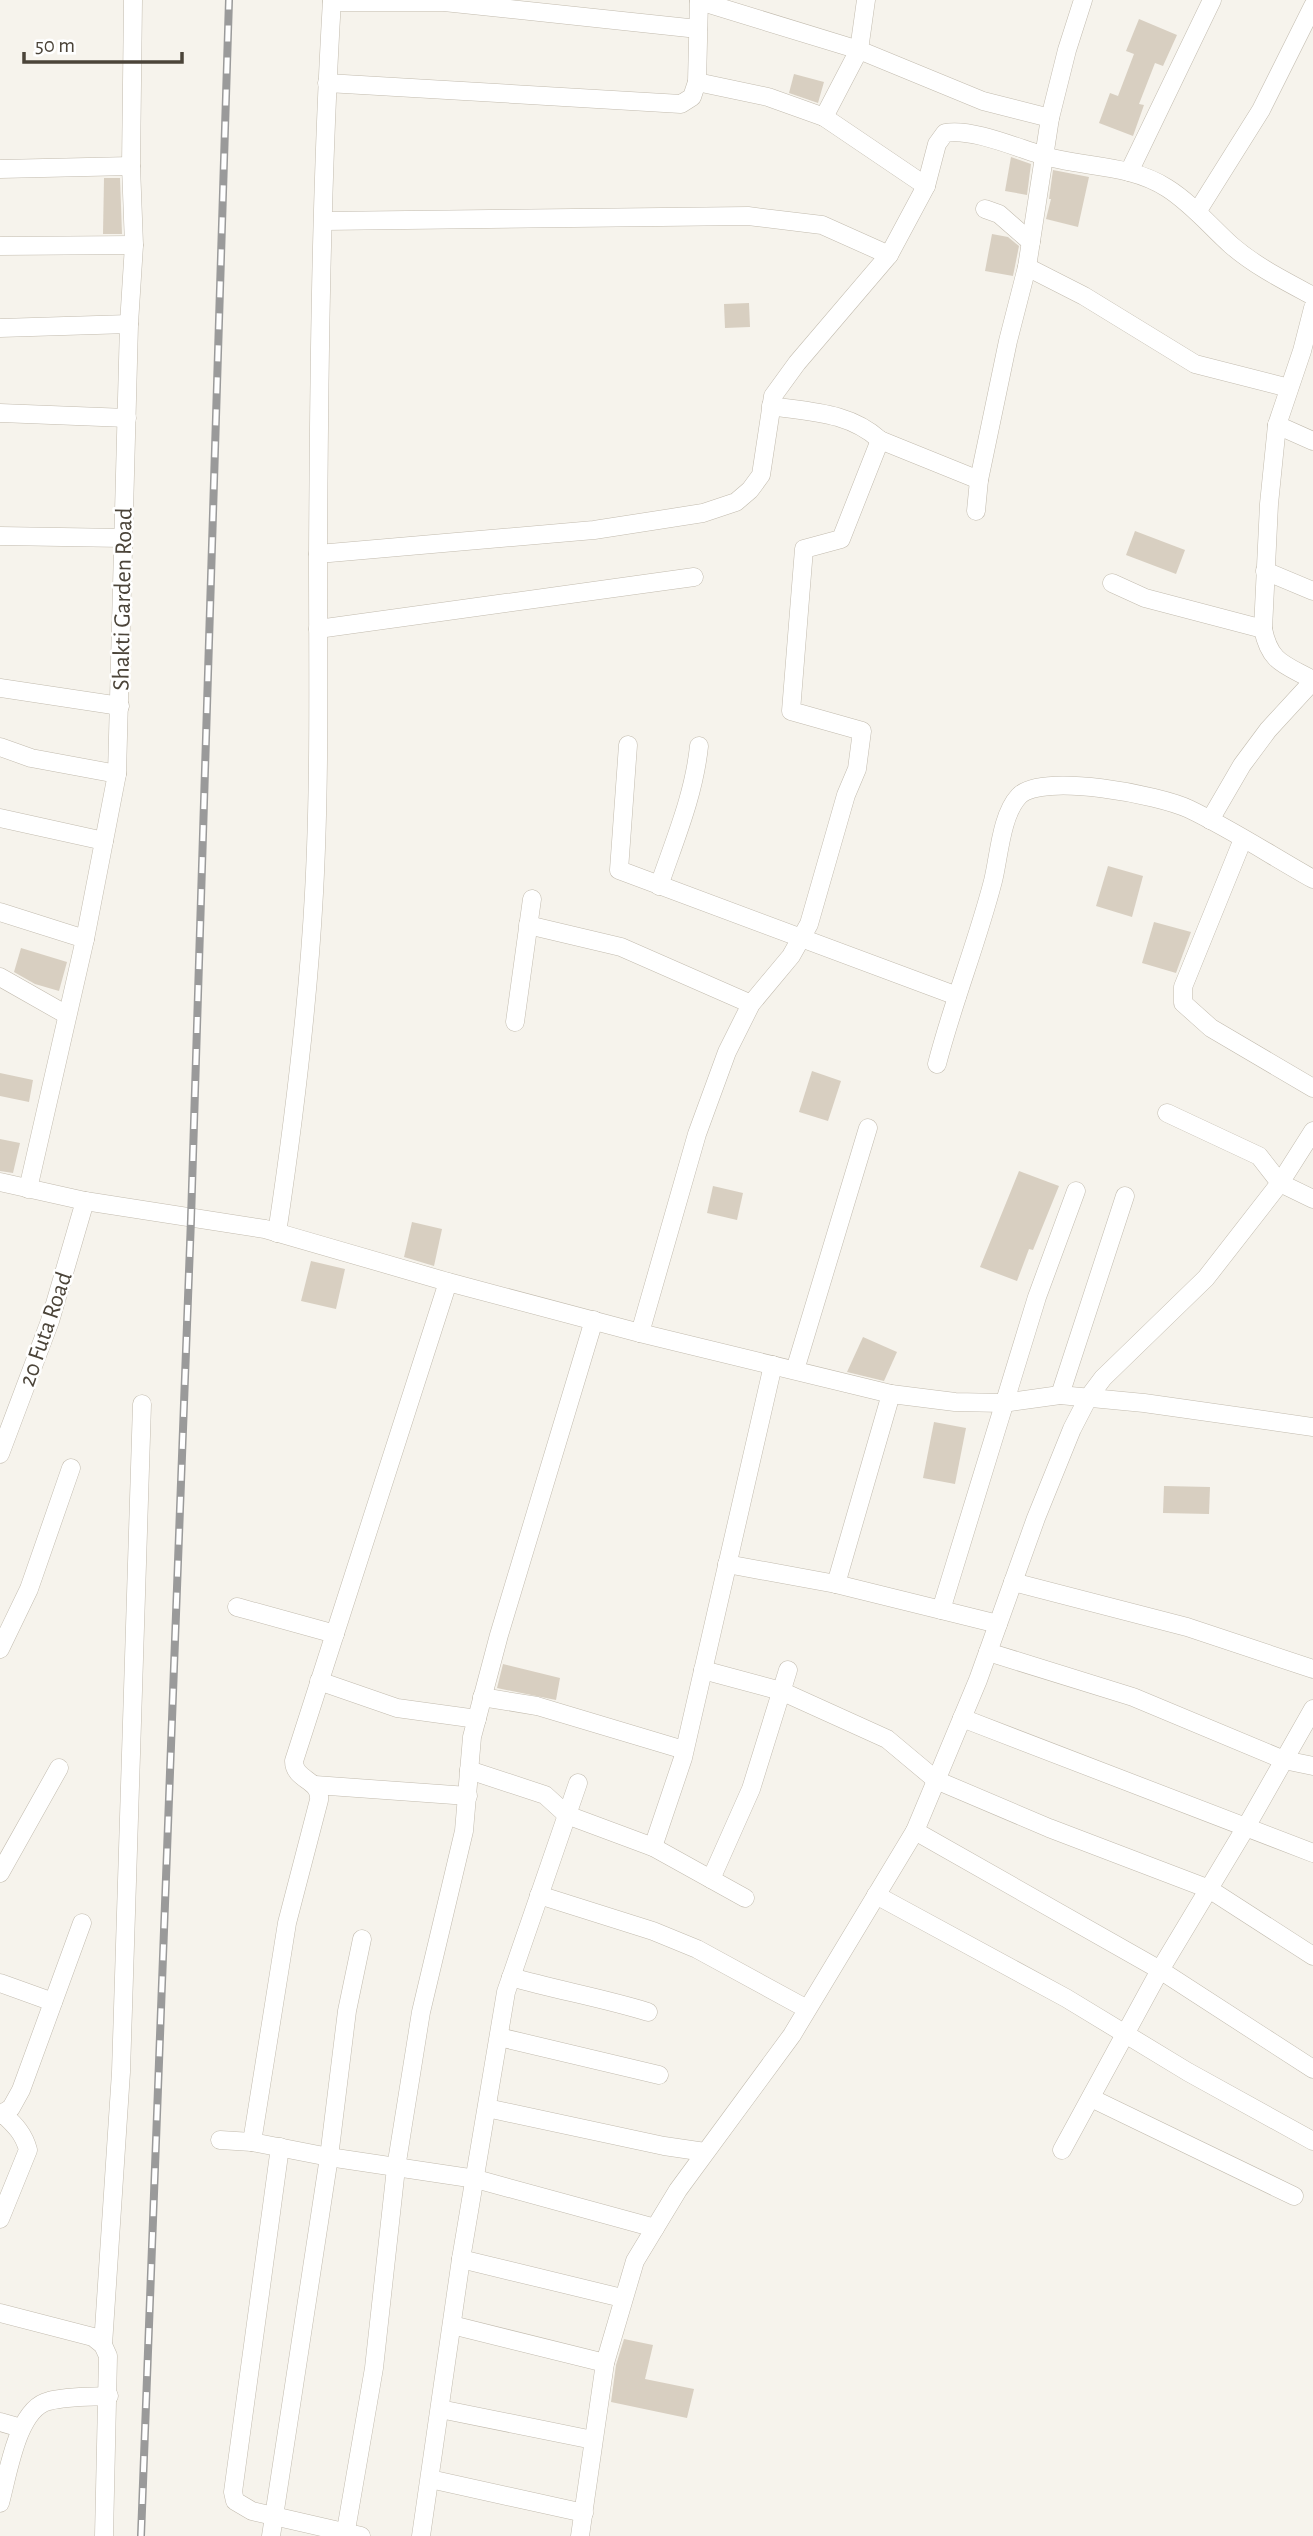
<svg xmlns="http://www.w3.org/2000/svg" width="1313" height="2536" viewBox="0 0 1313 2536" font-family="'Alegreya Sans',sans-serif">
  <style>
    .building { fill: #d8cfc1 }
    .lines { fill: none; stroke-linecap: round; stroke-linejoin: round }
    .minor-casing { stroke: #c2bbae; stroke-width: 19 }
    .minor { stroke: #fff; stroke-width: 18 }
    .rail-casing { stroke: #9a9a9a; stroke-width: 8 }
    .rail { stroke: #fff; stroke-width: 5; stroke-dasharray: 16; stroke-linecap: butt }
    .labels { text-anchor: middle; stroke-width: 5; stroke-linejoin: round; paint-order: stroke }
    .street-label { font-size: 24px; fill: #4b4439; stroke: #fff }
  </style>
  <rect width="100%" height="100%" fill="#f6f3ec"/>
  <!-- building -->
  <g class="building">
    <polygon points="1139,19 1177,35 1163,66 1155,63 1139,104 1144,105 1133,136 1099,123 1110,93 1118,96 1134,54 1126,51"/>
    <polygon points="794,74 824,82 818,103 789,93"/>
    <polygon points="1011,157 1031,164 1027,195 1005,191"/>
    <polygon points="1053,170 1089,177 1078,227 1046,219 1051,199 1049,199"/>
    <polygon points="104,178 120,178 122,234 103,234"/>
    <polygon points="992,234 1008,237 1019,246 1013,276 985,271"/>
    <polygon points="749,303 750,327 725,328 724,304"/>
    <polygon points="1135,531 1185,550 1176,574 1126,555"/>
    <polygon points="1108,866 1143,876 1132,917 1096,906"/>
    <polygon points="1154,922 1191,932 1176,973 1142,963"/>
    <polygon points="21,948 67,962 59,991 35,984 14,972"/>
    <polygon points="812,1071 841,1081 828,1121 799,1112"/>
    <polygon points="0,1073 33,1080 29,1102 0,1096"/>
    <polygon points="0,1139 20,1143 13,1173 0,1171"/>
    <polygon points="1019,1171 1059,1186 1033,1250 1029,1249 1017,1281 980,1267"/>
    <polygon points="713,1186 743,1193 737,1220 707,1213"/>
    <polygon points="412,1222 442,1229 434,1266 404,1257"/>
    <polygon points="311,1261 345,1269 336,1309 301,1301"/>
    <polygon points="863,1337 897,1352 884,1381 847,1372"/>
    <polygon points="934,1422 966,1428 955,1484 923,1478"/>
    <polygon points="1164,1486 1210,1487 1209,1514 1163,1513"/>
    <polygon points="503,1664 560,1678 556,1700 497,1688"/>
    <polygon points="624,2339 653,2345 645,2379 694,2389 687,2418 611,2402 616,2365"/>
  </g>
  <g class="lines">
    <!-- minor casing -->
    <g class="minor-casing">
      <g id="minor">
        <polyline points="699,1 859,50 983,101 1050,118"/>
        <polyline points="332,2 444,2 698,29"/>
        <polyline points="697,82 768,97 824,117 926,186"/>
        <polyline points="327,83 681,104 692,97 697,82 699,0"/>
        <polyline points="824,117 859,50 866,0"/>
        <polyline points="0,169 131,166"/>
        <polyline points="1129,172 1212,0"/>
        <polyline points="985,209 999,214 1031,242"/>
        <polyline points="1197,212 1261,110 1313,6"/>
        <polyline points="324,221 748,216 822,225 889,255"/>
        <polyline points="0,246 134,245"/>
        <polyline points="1027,267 1084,296 1195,364 1289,388"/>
        <path d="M1313 308 1302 351 1277 425 1269 504 1263 629C1270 663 1284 664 1313 680"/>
        <polyline points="0,328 129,324"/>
        <path d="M771 406C810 412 849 412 880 440"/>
        <polyline points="0,413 127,418"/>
        <polyline points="1277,425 1313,441"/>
        <polyline points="976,511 979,480 1008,341 1027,267 1050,118 1067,50 1083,0"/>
        <polyline points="0,536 123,538"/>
        <path d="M318 554 594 530 703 513 736 502 750 490 761 475 773 396 797 363 889 255 926 186 937 144 945 133C970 128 1013 146 1038 154 1080 168 1128 163 1167 188 1191 203 1210 226 1231 245 1255 266 1285 281 1313 296"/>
        <polyline points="1265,571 1313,591"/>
        <polyline points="1112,583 1145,598 1263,629"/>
        <polyline points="318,629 694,577"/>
        <polyline points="0,688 120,706"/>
        <polyline points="628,745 619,870 957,996"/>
        <polyline points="0,747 31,758 117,774"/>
        <polyline points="0,818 104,841"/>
        <polyline points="1210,820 1242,765 1268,730 1313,681"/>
        <polyline points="1243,839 1183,987 1183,1003 1211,1028 1313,1088"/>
        <path d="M659 886C675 839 694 795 699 746"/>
        <polyline points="0,912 85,939"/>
        <polyline points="528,925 621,947 751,1004"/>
        <polyline points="0,977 67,1015"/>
        <polyline points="515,1022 532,899"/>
        <path d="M937 1064C953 1002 977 943 993 881 999 857 1001 815 1019 796 1042 772 1160 795 1189 809 1231 829 1272 856 1313 879"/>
        <polyline points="1167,1113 1259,1156 1280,1183 1313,1199"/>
        <polyline points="0,1182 85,1201 265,1229 448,1282 640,1333 891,1394 955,1402 1003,1403 1060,1395 1144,1403 1313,1427"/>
        <polyline points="28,1189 85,939 117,774 129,324 134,245 131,166 133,0"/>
        <path d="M277 1233C294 1120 308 1007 314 893 320 782 318 670 318 558 319 372 321 186 332 0"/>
        <polyline points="640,1333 697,1134 727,1052 751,1004 791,956 809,924 846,795 857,769 862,731 791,711 804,549 841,539 880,440 979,480"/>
        <polyline points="795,1370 868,1128"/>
        <polyline points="1060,1395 1125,1196"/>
        <polyline points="0,1454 50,1321 85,1201"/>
        <polyline points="727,1564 836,1584 998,1624"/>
        <polyline points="1013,1582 1187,1627 1313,1669"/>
        <polyline points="836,1584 891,1394"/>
        <polyline points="237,1607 335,1634"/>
        <polyline points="941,1610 1037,1297 1076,1191"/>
        <polyline points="0,1649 29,1589 71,1468"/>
        <polyline points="988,1652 1133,1697 1284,1760 1313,1766"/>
        <polyline points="703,1670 781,1691 887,1739 936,1780 1049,1828 1209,1889 1313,1956"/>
        <polyline points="319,1681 397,1708 477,1719"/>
        <polyline points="482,1697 537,1706 684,1750"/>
        <polyline points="962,1718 1313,1853"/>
        <polyline points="469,1770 545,1795 567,1815 653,1847 745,1898"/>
        <polyline points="315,1785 468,1796"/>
        <polyline points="915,1831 1160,1970 1313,2069"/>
        <polyline points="653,1847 683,1758 773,1365"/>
        <polyline points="0,1873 59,1768"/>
        <polyline points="711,1879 751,1789 788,1670"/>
        <polyline points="539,1895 653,1931 697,1949 807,2009"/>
        <polyline points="876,1895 1066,1998 1188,2072 1313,2141"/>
        <path d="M511 1977C556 1990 603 1998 648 2012"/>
        <polyline points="0,1983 53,2002"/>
        <polyline points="499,2037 659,2075"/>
        <polyline points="1091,2098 1294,2196"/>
        <polyline points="487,2108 664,2146 705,2152"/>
        <polyline points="0,2115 11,2108 21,2090 82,1923"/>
        <polyline points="220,2140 252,2142 329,2157 476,2179 655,2228"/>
        <path d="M252 2142 287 1923 319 1800C321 1779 294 1781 294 1761L448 1282"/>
        <polyline points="280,2147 233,2492 235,2501 252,2511 361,2536"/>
        <polyline points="1062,2150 1160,1970 1246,1827 1313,1709"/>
        <path d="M0 2219 28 2150C24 2134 15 2125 3 2114"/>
        <polyline points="461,2259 622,2298"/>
        <polyline points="0,2313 93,2337 103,2345 108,2356 104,2536"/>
        <polyline points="452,2325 605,2363"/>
        <polyline points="103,2345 121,2072 142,1404"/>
        <polyline points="440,2409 593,2440"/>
        <polyline points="0,2422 21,2428"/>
        <polyline points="430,2479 584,2513"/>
        <path d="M0 2503C8 2475 17 2408 49 2401 68 2396 90 2397 109 2396"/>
        <polyline points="271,2536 329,2157 347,2011 362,1939"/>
        <polyline points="345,2536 374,2368 396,2168 421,2012 464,1831 472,1737 499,1635 594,1320"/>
        <polyline points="421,2536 461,2259 506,1992 578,1783"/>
        <polyline points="580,2536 605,2363 635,2261 678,2190 792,2035 915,1831 978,1680 1036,1518 1072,1429 1088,1398 1103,1378 1206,1278 1280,1183 1313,1131"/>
      </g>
    </g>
    <!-- minor -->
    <use href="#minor" class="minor"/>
    <!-- rail casing -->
    <g class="rail-casing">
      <polyline id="rail" points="141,2536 191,1219 229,0"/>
    </g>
    <!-- rail -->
    <use href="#rail" class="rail"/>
  </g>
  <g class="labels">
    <!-- street labels -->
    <g class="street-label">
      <text transform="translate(122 599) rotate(-89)" y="8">Shakti Garden Road</text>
      <text transform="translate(45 1329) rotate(-71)" y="8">20 Futa Road</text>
    </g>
  </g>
  <!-- scale -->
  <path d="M24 52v10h158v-10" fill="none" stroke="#4b4439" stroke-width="3.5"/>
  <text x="35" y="52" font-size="21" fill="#4b4439" stroke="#ffffff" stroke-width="5" paint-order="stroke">50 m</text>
</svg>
